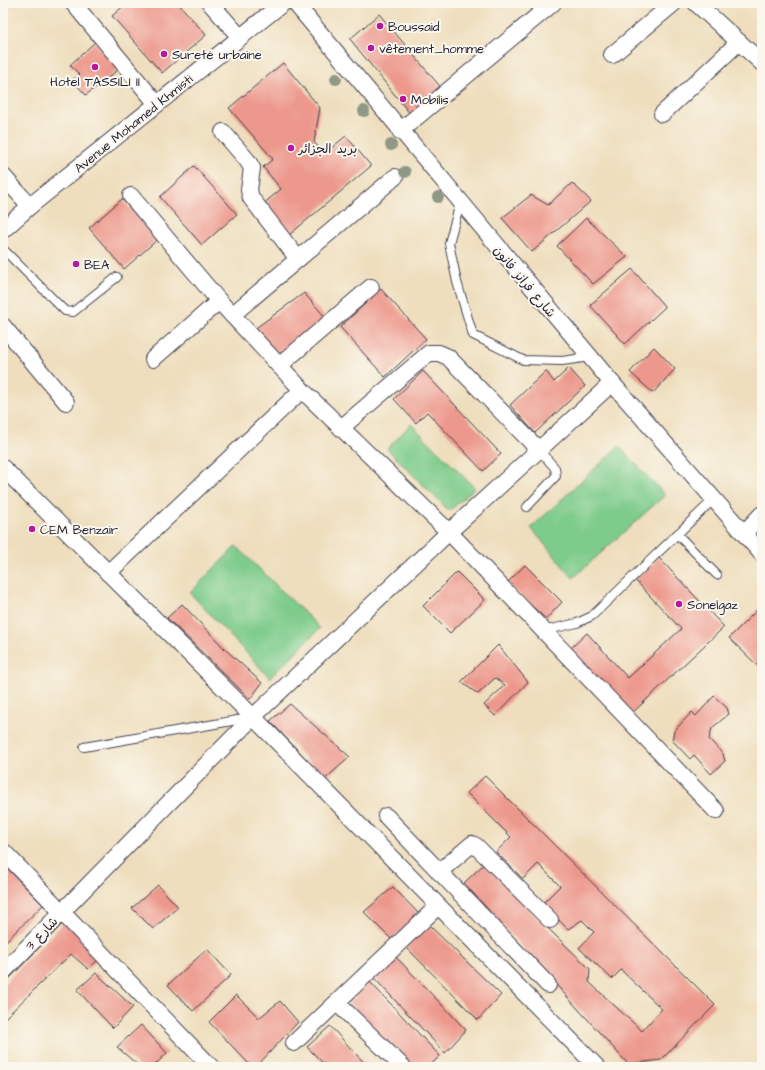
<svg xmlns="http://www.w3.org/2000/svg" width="765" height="1070" viewBox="0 0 765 1070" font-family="'Architects Daughter','Playpen Sans Arabic',sans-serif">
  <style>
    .green { fill: #7ecc8b; stroke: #507763 }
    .building { fill: #ed988c }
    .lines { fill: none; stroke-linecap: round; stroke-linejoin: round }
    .lane-casing { stroke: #413e4e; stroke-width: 10 }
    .street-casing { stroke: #413e4e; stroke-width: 18 }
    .lane { stroke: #fff; stroke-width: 8 }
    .street { stroke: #fff; stroke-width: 16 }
    .tree { fill: #8f9885 }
    .poi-dot { fill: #b5179e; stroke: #fbf7ec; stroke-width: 1.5 }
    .labels { text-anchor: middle; stroke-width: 4; stroke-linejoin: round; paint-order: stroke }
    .poi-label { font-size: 13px; fill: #22223b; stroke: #fbf7ec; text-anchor: start }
    .street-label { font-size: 13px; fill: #22223b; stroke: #fbf7ec }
  </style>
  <rect width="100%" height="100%" fill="#fbf7ec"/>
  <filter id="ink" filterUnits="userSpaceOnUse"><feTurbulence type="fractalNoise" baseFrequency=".025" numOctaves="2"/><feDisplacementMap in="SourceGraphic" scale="8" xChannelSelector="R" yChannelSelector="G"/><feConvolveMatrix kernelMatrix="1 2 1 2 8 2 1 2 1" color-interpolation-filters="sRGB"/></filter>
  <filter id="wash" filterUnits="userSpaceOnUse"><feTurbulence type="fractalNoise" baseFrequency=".012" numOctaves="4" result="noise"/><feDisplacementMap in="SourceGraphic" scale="16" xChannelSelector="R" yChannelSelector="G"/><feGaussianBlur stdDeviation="0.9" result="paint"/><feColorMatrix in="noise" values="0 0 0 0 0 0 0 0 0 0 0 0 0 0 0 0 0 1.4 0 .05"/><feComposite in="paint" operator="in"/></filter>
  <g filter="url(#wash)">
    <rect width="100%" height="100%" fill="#eedebd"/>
    <!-- green -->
    <g class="green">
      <polygon points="411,424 475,488 449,511 387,449"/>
      <polygon points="619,446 665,495 573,578 531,528"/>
      <polygon points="236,546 320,628 270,678 190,593"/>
    </g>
    <g id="blocks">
      <!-- building -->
      <g class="building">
        <polygon points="127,3 178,3 206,35 162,73 112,16"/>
        <polygon points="379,14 443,90 411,115 350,39"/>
        <polygon points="95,42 119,69 86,95 72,80 80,75 70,65"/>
        <polygon points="283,63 320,108 314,142 324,154 346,136 371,166 288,236 262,205 281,189 263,167 273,159 229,108"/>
        <polygon points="194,166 237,214 202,245 160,197"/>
        <polygon points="572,183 591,201 532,252 502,218 531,195 548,205"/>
        <polygon points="122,199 157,240 124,269 89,228"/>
        <polygon points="586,218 627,257 593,284 557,246"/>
        <polygon points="632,269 665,307 625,344 590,305"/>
        <polygon points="381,289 426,339 385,377 340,327"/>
        <polygon points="304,293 326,318 277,356 253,330"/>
        <polygon points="654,347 675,369 653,393 630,372"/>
        <polygon points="569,368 585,386 535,433 510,405 546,371 554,382"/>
        <polygon points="423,371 501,454 483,471 427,412 416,423 394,399"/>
        <polygon points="659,558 724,627 629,716 569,650 587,633 628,678 681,629 635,580"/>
        <polygon points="525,565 562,602 546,619 507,583"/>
        <polygon points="457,572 485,600 450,633 423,606"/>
        <polygon points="182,604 225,649 262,683 250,699 167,618"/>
        <polygon points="762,605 762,670 729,638"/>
        <polygon points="498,645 528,682 495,716 484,705 505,685 495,678 478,694 461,682"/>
        <polygon points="714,696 727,708 729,714 712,728 709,739 723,754 725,761 711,774 694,755 690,759 672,740 674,731 692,712 696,716"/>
        <polygon points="290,704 350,757 325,779 270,721"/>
        <polygon points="485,776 715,1005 661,1060 628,1064 464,883 485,863 526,907 590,969 589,982 642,1031 662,1009 621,970 612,979 579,948 594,932 582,920 568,929 542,904 560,886 538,864 523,879 496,852 511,837 467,793"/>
        <polygon points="3,864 43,905 3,944"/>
        <polygon points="158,885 178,907 153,929 132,908"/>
        <polygon points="393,887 421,916 391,939 364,912"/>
        <polygon points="67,919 102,956 88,969 71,954 4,1019 3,1017 3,985"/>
        <polygon points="429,925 501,995 478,1020 406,947"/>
        <polygon points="207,949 231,975 193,1011 168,985"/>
        <polygon points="396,957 466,1030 445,1053 374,978"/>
        <polygon points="96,973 133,1007 113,1028 77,990"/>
        <polygon points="370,982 440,1056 428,1067 409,1067 348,1003"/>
        <polygon points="236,995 259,1018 280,1001 298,1022 256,1067 252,1067 209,1022"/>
        <polygon points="141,1025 167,1053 153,1067 140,1067 117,1047"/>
        <polygon points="330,1026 368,1067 327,1067 307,1047"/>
      </g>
    </g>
  </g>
  <g filter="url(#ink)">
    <use href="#blocks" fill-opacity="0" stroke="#413e4e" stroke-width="1"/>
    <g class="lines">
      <!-- lane casing -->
      <g class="lane-casing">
        <g id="lane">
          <polyline points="460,203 449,243 457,282 473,335 523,360 562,361 590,357"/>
          <polyline points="3,249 65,311 73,312 117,277"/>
          <polyline points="527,507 556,476 555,468 539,450"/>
          <polyline points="677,534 717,575"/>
          <polyline points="543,631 577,623 592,616 714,499"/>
          <polyline points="84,747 249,718"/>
        </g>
      </g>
      <!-- street casing -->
      <g class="street-casing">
        <g id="street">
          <polyline points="73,3 157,104"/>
          <polyline points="210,3 240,37"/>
          <polyline points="295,3 612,383 762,554"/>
          <polyline points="696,3 762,63"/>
          <polyline points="612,55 674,3"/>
          <polyline points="662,114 739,42"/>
          <polyline points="400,131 553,3"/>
          <polyline points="223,132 247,160 252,168 249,190 251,198 298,259"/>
          <polyline points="3,176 30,206"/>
          <polyline points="131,196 219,301 302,390 449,532 716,811"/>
          <polyline points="3,230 30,206 283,3"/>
          <polyline points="232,315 395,177"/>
          <polyline points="3,326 66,402"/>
          <polyline points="153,359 219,301"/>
          <polyline points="279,366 371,287"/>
          <polyline points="341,428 429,353 439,353 448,357 539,450"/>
          <polyline points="3,468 253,717 597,1067"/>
          <polyline points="744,533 762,514"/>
          <polyline points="108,573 302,390"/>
          <polyline points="386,816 548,985"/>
          <polyline points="3,851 211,1067"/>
          <polyline points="439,872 472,844 476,846 550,920"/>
          <polyline points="3,972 253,717 449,532 612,383"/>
          <polyline points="337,1003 403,1067"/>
          <polyline points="294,1043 438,906"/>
        </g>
      </g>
      <!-- lane -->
      <use href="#lane" class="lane"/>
      <!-- street -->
      <use href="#street" class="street"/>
    </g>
    <!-- trees -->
    <g class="tree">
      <circle cx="336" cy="79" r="6"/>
      <circle cx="364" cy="111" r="6"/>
      <circle cx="391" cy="145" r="6"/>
      <circle cx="405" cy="172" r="6"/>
      <circle cx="438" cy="197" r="6"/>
    </g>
  </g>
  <!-- markers -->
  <g class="poi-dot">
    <circle cx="380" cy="26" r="4"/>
    <circle cx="371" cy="48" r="4"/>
    <circle cx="164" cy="54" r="4"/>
    <circle cx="95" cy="67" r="4"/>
    <circle cx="403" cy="99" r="4"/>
    <circle cx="291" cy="148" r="4"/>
    <circle cx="76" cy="264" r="4"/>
    <circle cx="32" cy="529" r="4"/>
    <circle cx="679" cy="604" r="4"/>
  </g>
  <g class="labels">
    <!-- poi labels -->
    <g class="poi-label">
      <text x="388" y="31">Boussaid</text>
      <text x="379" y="53">vêtement_homme</text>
      <text x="172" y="59">Sureté urbaine</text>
      <text x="95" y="86" text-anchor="middle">Hotel TASSILI II</text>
      <text x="411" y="104">Mobilis</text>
      <text x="299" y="153">بريد الجزائر</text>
      <text x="84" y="269">BEA</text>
      <text x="40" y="534">CEM Benzair</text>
      <text x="687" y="609">Sonelgaz</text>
    </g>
    <!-- street labels -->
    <g class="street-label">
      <text transform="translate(133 123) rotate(-39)" y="5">Avenue Mohamed Khmisti</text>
      <text transform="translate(525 281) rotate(50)" y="5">شارع فرانز فانون</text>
      <text transform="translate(41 933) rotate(-46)" y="5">شارع 3</text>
    </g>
  </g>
  <!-- margin -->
  <rect width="765" height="1070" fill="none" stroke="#fbf7ec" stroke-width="16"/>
</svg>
